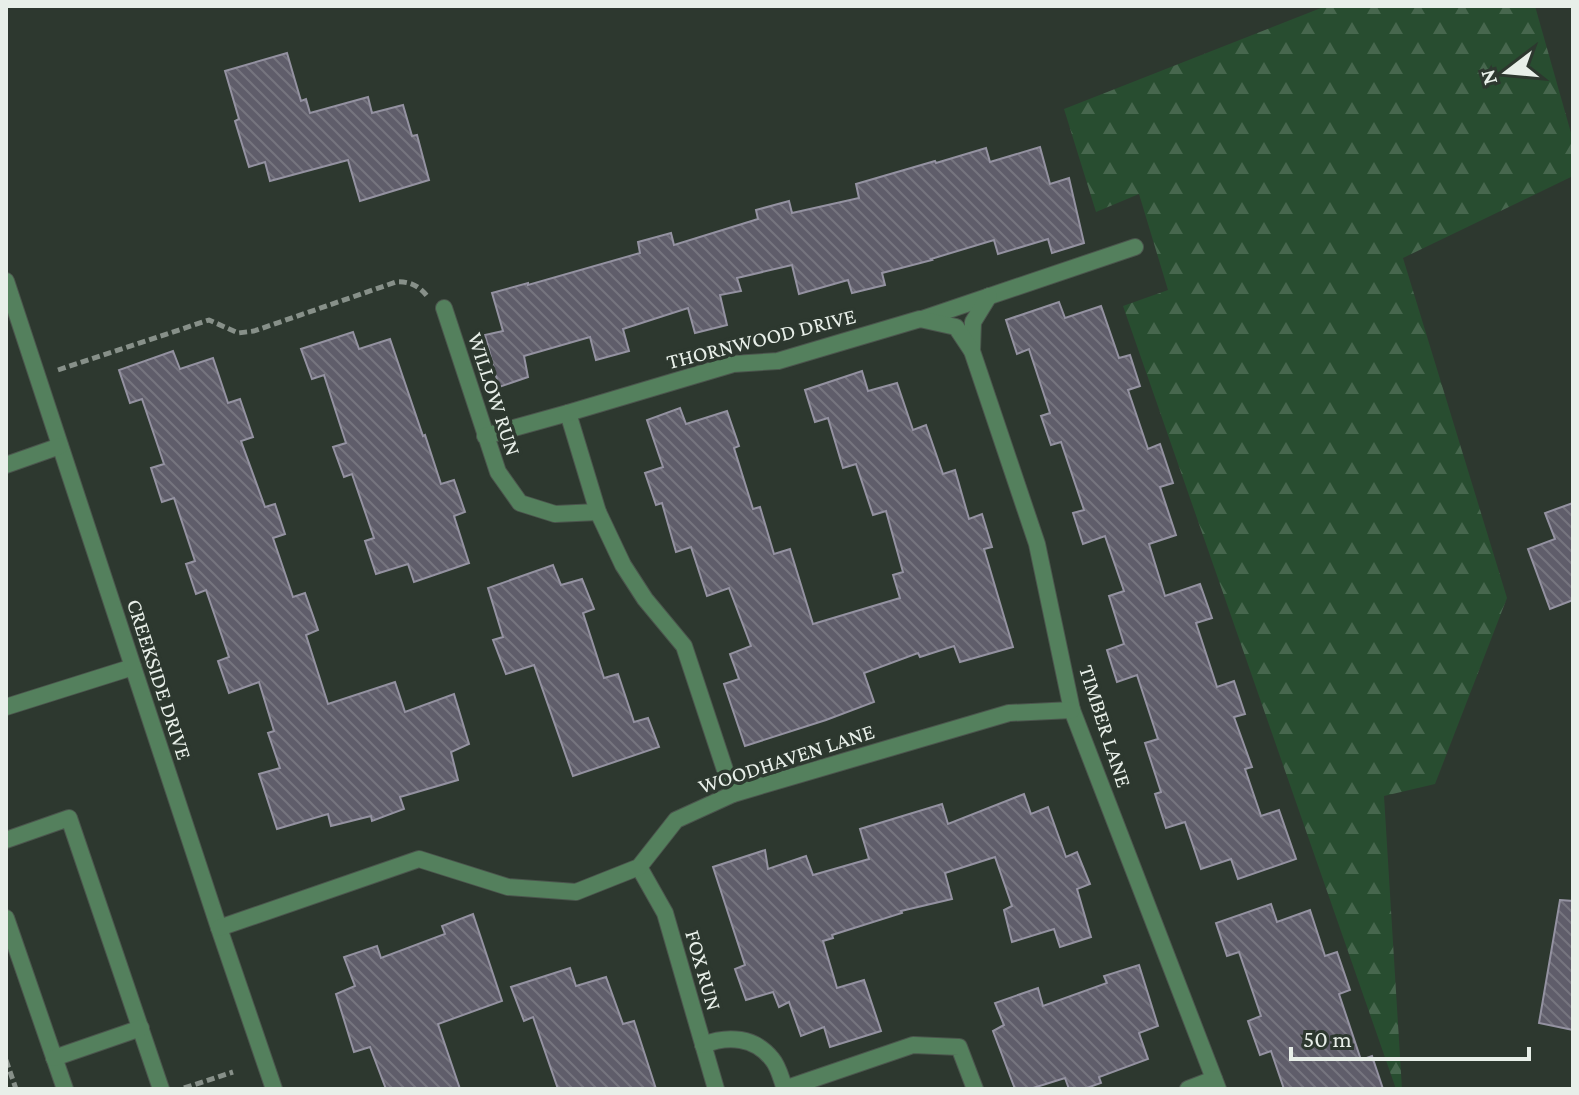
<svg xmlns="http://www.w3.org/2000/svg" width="1579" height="1095" viewBox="0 0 1579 1095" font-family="'Crimson Pro',serif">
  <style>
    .forest { fill: url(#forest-firs) }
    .building { fill: url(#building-back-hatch); stroke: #9492a1; stroke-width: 2 }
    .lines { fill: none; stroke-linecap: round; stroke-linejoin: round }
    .lane-casing { stroke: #4b554d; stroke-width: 18 }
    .street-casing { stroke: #4b554d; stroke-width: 18 }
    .path { stroke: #879089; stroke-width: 5; stroke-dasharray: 8 4; stroke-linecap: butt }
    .lane { stroke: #54805d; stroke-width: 16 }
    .street { stroke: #54805d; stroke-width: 16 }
    .labels { text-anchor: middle; stroke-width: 7; stroke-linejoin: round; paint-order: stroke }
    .street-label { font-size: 22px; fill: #e8efe9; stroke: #2d382f }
  </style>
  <defs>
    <pattern id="forest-firs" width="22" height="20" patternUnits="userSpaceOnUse" patternTransform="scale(2)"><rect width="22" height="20" fill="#284d30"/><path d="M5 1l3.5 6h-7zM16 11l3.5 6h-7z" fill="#47674e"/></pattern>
    <pattern id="building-back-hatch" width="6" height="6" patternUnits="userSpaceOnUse" patternTransform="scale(2)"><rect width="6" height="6" fill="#5f5d6a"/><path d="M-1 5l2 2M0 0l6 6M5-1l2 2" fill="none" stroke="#76757f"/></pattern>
  </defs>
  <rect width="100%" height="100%" fill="#2d382f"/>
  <!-- forest -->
  <polygon class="forest" points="1326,6 1535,6 1573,140 1573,176 1403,258 1507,598 1435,784 1384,796 1402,1089 1396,1089 1123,306 1168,290 1139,194 1096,212 1064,109"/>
  <!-- building -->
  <g class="building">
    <polygon points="287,53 301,101 306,99 310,113 368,97 372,113 403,105 412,136 417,135 429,180 360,201 348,160 270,181 265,162 249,167 235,121 239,119 225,71"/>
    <polygon points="1040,147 1050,184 1069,178 1084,243 1052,253 1048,239 998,254 994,240 931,259 932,260 882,273 885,285 852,293 848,280 799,294 792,265 737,278 741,291 720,295 727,325 695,333 688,308 623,329 629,351 596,360 590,337 524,356 528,377 499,387 485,335 503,331 492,293 528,283 528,285 640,253 638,242 671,233 674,245 758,219 756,210 789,201 792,213 859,198 856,184 935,161 936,163 986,148 990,162"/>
    <polygon points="1059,302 1065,318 1101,306 1119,358 1130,355 1140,386 1128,390 1148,449 1160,444 1173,483 1160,487 1176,535 1149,544 1165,596 1200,584 1212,618 1196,623 1217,687 1234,681 1245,714 1234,717 1252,767 1245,769 1261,816 1279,810 1296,859 1238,879 1231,859 1201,869 1185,822 1166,828 1155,794 1161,792 1145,743 1158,739 1137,675 1117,682 1107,650 1124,644 1109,596 1124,591 1105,536 1083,544 1073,513 1084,510 1061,442 1051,445 1041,416 1050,413 1029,349 1017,354 1006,320"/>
    <polygon points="353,332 359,349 390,339 423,436 425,435 441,484 454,480 465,512 454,516 469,563 414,582 408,564 376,574 365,541 374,538 352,474 344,477 333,447 346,443 324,375 312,379 301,349"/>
    <polygon points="173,351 180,369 213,358 228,403 240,399 253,437 241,441 265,507 275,504 285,534 273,538 293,597 305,593 318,630 306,635 328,704 395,682 405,712 454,694 469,744 451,752 458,780 400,797 404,809 372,821 371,816 331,826 328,814 277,829 259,774 280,768 268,733 274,731 259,682 229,693 218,661 229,657 206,590 196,594 186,564 195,561 174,498 162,502 151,468 164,464 142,399 130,403 119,370"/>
    <polygon points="862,371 868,391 897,383 913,430 926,425 943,474 955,470 969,519 982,514 992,547 984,549 1013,647 960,662 954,646 920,657 918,653 864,673 874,702 826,720 745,746 724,684 739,679 730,654 751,646 729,588 707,596 691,547 676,552 662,503 656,505 645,473 663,467 647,420 680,408 686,424 727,411 739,446 734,448 753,509 760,507 774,554 790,549 813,624 900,598 893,575 903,572 886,511 873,515 856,464 843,468 828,418 815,422 805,390"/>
    <polygon points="1573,503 1573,600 1550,609 1528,549 1555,539 1545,513"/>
    <polygon points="553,565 561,585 582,579 594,609 583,613 604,678 618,674 634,722 648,718 659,747 573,776 534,665 506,674 493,640 503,637 488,588"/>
    <polygon points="1024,794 1031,814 1048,807 1066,857 1077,852 1090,884 1077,889 1091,937 1060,947 1054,929 1012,942 1004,910 1012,906 995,857 945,873 952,899 901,911 902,913 832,935 833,938 823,941 837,988 864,980 881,1031 830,1047 824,1027 801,1036 789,1002 779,1007 773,992 746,1000 735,969 745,965 713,867 765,850 768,869 806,856 813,875 869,859 860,829 942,804 948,824"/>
    <polygon points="1560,900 1573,901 1573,1030 1539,1023"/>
    <polygon points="1271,904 1277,922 1310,910 1325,956 1337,952 1350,990 1339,994 1361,1060 1372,1056 1383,1089 1284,1089 1271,1051 1260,1055 1248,1021 1261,1016 1239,952 1227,956 1216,923"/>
    <polygon points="473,914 502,1001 438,1024 460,1089 386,1089 370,1047 354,1052 336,994 355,986 344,957 377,946 381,958 445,934 442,926"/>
    <polygon points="1139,965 1158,1026 1139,1033 1148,1059 1099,1077 1101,1083 1084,1089 1069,1089 1065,1078 1030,1089 1015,1089 993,1031 1004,1025 995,1003 1038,988 1043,1006 1107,983 1104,976"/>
    <polygon points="570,968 576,986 606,977 623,1024 634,1021 656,1089 558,1089 533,1017 524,1021 511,987"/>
  </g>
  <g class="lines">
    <!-- lane casing -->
    <g class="lane-casing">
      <g id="lane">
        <polyline points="6,707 133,667"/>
        <polyline points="6,840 69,818 161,1089"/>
        <polyline points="6,918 65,1089"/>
        <polyline points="54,1058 141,1028"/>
      </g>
    </g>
    <!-- street casing -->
    <g class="street-casing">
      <g id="street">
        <polyline points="6,281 219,928 274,1089"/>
        <polyline points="444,308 498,472 520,503 555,514 598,512"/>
        <polyline points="922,319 1135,247"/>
        <polyline points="972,351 973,322 989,296"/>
        <polyline points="568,413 598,512 623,565 645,599 684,646 733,794"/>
        <polyline points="485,436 568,413 733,364 778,361 920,319 956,327 972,351 1037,544 1072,710 1218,1089"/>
        <polyline points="6,465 60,446"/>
        <polyline points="639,867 665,913 716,1089"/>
        <polyline points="219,928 419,859 508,887 576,892 639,867 676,820 733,794 1009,713 1072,710"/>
        <path d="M703 1045C728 1035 755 1037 772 1059 779 1067 781 1079 785 1089"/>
        <polyline points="784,1089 913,1045 959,1047 975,1089"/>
        <polyline points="1188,1089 1214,1079"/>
      </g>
    </g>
    <!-- path -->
    <g class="path">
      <path d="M58 370 209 320 238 333 254 331 396 282C410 281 419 286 427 296"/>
      <polyline points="6,1060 16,1089"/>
      <polyline points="184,1088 233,1072"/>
    </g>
    <!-- lane -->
    <use href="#lane" class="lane"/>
    <!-- street -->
    <use href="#street" class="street"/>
  </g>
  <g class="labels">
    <!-- street labels -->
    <g class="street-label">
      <text transform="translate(761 338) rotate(-14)" y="8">THORNWOOD DRIVE</text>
      <text transform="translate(495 394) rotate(72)" y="8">WILLOW RUN</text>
      <text transform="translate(160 679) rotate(72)" y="8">CREEKSIDE DRIVE</text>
      <text transform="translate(1106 726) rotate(72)" y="8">TIMBER LANE</text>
      <text transform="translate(786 758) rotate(-18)" y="8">WOODHAVEN LANE</text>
      <text transform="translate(704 970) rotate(74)" y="8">FOX RUN</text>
    </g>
  </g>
  <!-- border -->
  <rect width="1579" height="1095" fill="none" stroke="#e8efe9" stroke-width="16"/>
  <!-- north arrow -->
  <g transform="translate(1507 72) rotate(254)" stroke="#2d382f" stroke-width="6" paint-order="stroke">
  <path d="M0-6L14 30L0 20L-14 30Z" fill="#e8efe9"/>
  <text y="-12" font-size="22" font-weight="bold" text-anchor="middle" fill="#e8efe9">N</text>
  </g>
  <!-- scale -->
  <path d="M1291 1047v12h238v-12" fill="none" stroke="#e8efe9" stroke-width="4"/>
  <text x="1303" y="1047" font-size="24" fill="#e8efe9" stroke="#2d382f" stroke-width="6" paint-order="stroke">50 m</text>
</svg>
